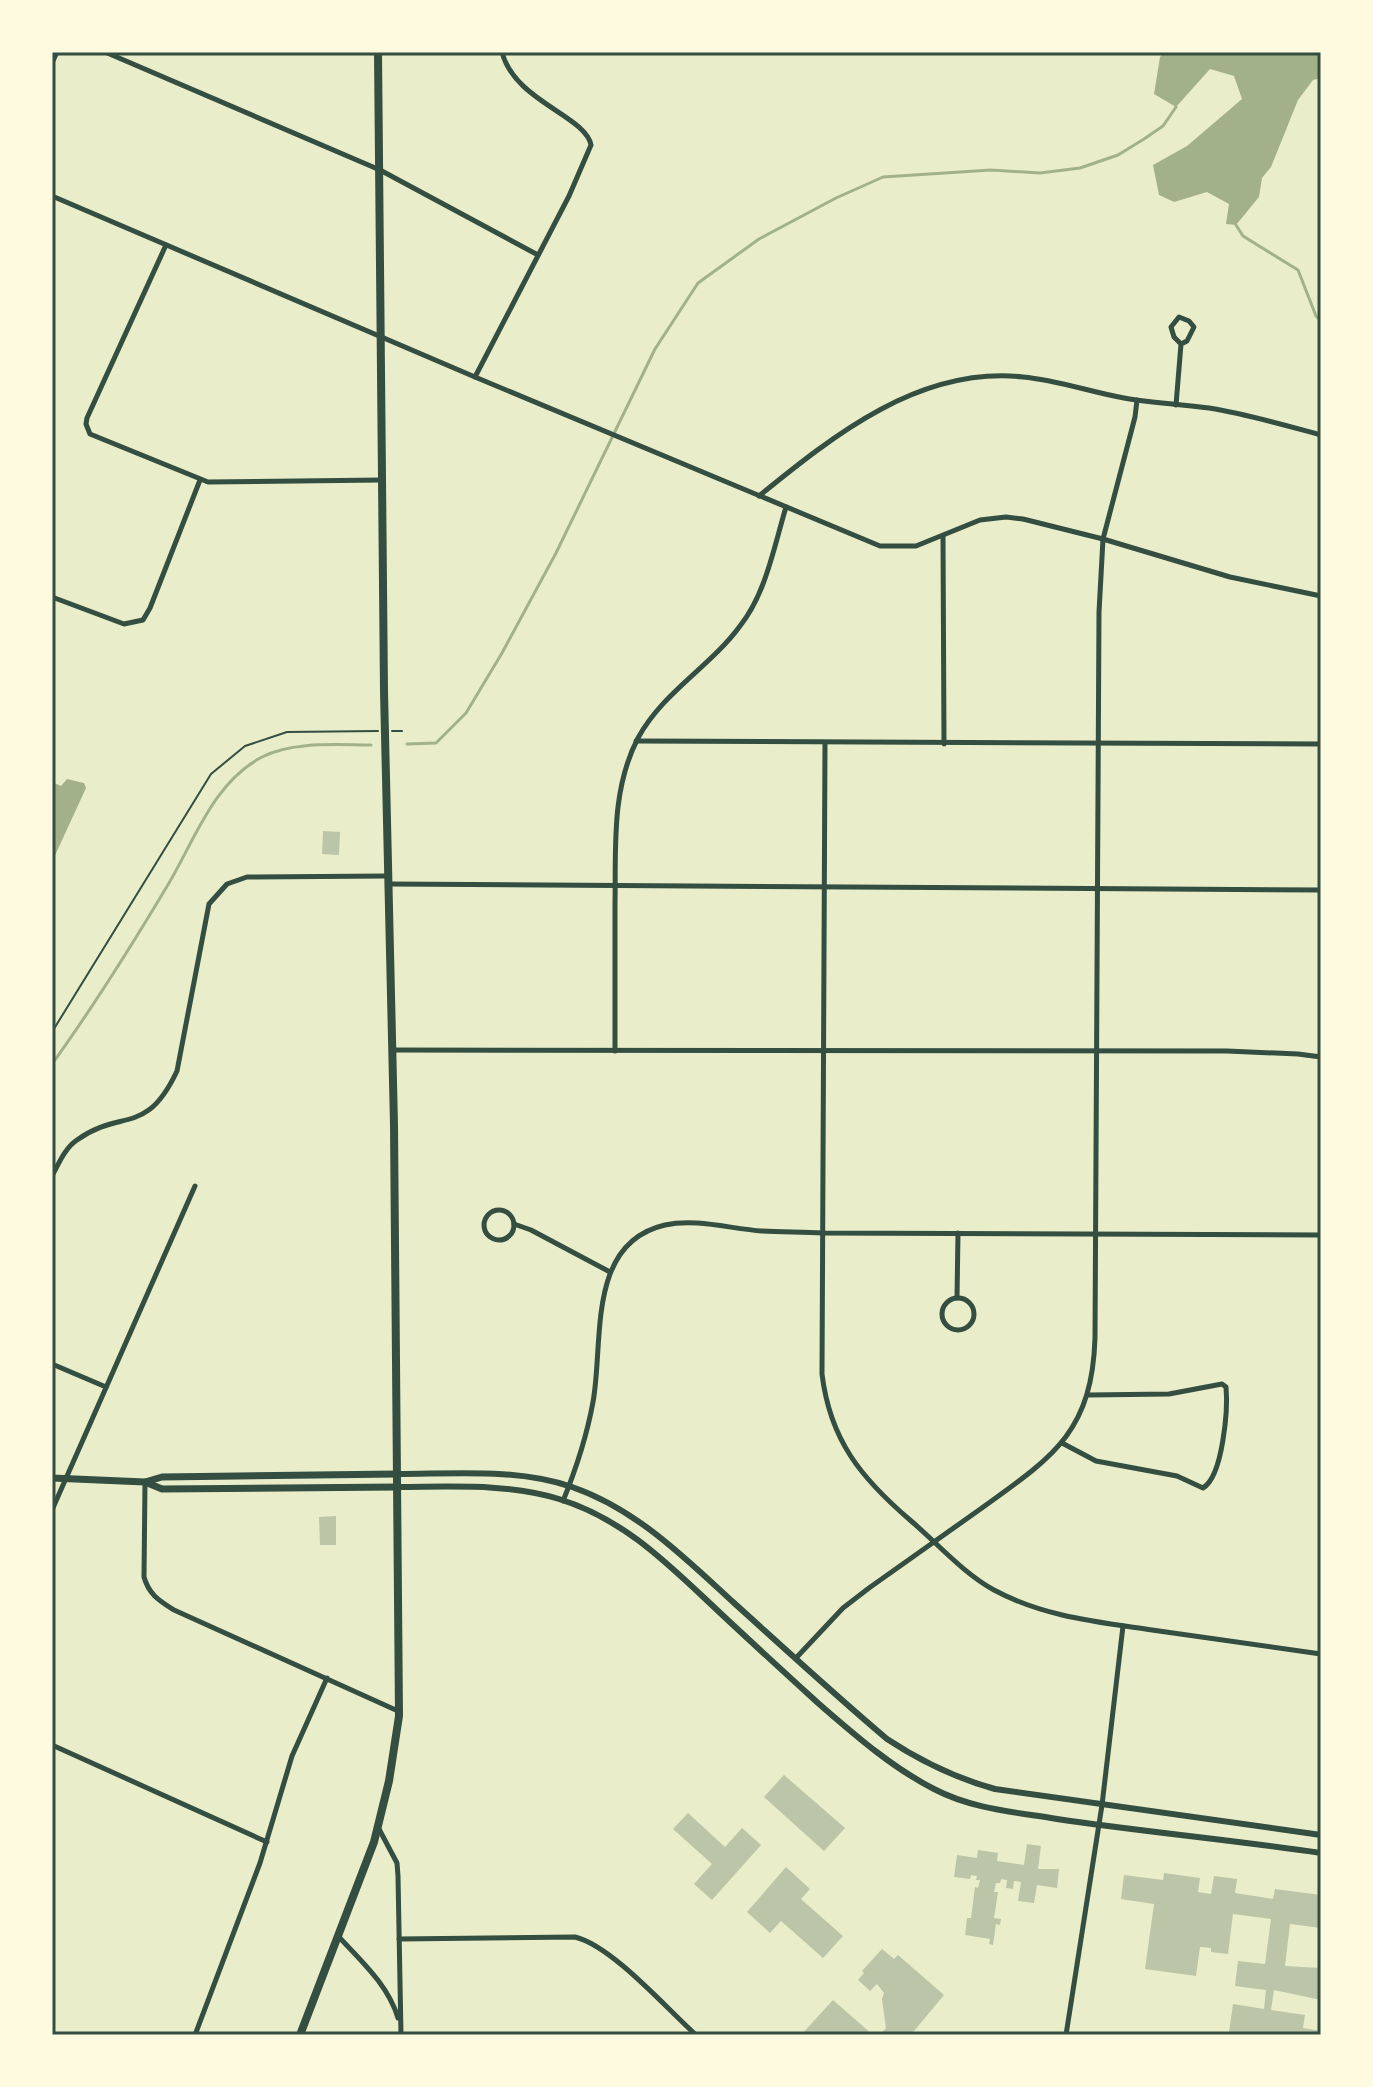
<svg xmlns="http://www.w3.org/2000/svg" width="1373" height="2087" viewBox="0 0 1373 2087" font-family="'Space Grotesk',sans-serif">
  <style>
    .water { fill: #a3b18a }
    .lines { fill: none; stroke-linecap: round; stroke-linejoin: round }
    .stream { stroke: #a3b18a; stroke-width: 3 }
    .building { fill: #bcc5a7 }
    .path { stroke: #344e41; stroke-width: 2 }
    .minor { stroke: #344e41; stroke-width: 5 }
    .tertiary { stroke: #344e41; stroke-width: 6 }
    .secondary { stroke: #344e41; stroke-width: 7 }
    .trunk { stroke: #344e41; stroke-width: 8 }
    .neatline { fill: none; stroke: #344e41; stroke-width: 3 }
  </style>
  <rect width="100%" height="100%" fill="#e9edc9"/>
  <!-- water -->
  <g class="water">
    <polygon points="1164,52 1321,52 1321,78 1313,80 1298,100 1271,167 1262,178 1259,197 1236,225 1226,224 1229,204 1207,192 1174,202 1159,195 1153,165 1187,146 1242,99 1234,76 1210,69 1176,107 1154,94 1160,57"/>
    <polygon points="67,779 84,783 86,788 52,862 52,782 61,786"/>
  </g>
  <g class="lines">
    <!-- stream -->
    <g class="stream">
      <polyline points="1236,225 1243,236 1298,270 1316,316 1321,321"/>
      <polyline points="407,744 436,743 466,713 502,653 556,553 655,349 698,283 759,239 836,198 883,177 991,170 1040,173 1080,168 1118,155 1144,139 1163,126 1176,107"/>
      <path d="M52 1064C94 1006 132 945 169 883 195 839 214 782 262 757 292 741 338 745 371 745"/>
    </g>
  </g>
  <!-- building -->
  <g class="building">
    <polygon points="323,831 340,832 339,855 322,854"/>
    <polygon points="336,1516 336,1545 320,1545 319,1517"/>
    <polygon points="784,1775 845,1828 824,1851 764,1797"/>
    <polygon points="688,1813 725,1847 742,1828 761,1845 712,1900 694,1884 712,1864 673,1829"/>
    <polygon points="1027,1844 1041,1846 1038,1869 1059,1869 1057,1888 1037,1885 1034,1903 1018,1901 1021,1882 1014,1881 1013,1889 1006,1888 1007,1880 1001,1879 1000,1883 996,1883 994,1892 998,1892 994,1918 1001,1919 1000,1925 996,1924 993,1945 989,1944 990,1939 965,1935 967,1918 971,1918 975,1887 978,1888 980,1880 976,1880 977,1876 971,1875 970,1879 954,1877 957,1855 977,1858 978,1850 998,1853 997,1861 1024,1865"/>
    <polygon points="786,1867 810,1889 801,1899 843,1936 823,1958 781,1921 770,1933 747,1912"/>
    <polygon points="1164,1873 1200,1878 1198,1892 1211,1894 1214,1876 1237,1879 1235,1893 1273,1899 1275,1889 1321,1895 1321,1928 1290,1924 1285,1966 1321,1968 1321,2000 1274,1990 1271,2010 1305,2015 1303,2028 1321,2031 1321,2035 1248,2035 1229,2032 1233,2004 1264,2009 1266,1990 1235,1986 1238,1961 1265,1964 1271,1919 1233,1914 1228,1954 1211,1952 1211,1948 1200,1947 1196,1976 1145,1969 1154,1904 1121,1899 1124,1875 1163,1880"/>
    <polygon points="882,1949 894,1959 898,1955 944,1995 914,2031 904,2035 880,2035 886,2028 882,1999 884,1993 877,1984 870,1991 858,1980 864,1973 862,1971"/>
    <polygon points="833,2000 873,2035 801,2035"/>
  </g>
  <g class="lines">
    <!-- path -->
    <g class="path">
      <polyline points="392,731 402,731"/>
      <polyline points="52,1032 211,774 245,746 287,732 378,731"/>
    </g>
    <!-- minor -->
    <g class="minor">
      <polyline points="105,52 380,170 538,255"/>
      <polyline points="52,63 57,52"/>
      <polyline points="52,196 475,377 880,546 916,546 980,520 1006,517 1023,519 1103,539 1230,577 1321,596"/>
      <polyline points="166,245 87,418 86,424 90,434 208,482 382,480"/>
      <path d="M475 377 569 196 591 145C586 116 514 101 502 52"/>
      <polyline points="1176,405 1181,344 1174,337 1171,327 1179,317 1189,321 1194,327 1187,341 1181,344"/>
      <path d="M759 496C834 435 920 366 1023 377 1057 380 1090 392 1124 398 1152 403 1181 404 1209 408 1247 414 1284 425 1321 435"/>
      <polyline points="943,536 944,744"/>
      <polyline points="52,597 124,624 143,620 150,608 200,480"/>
      <polyline points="636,741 1321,744"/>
      <path d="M825 743 822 1374C830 1440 861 1478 910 1520 937 1543 963 1573 994 1590 1044 1617 1098 1622 1152 1630 1209 1638 1265 1646 1321 1654"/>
      <polyline points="388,884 1321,890"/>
      <polyline points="392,1050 1227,1051 1298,1054 1321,1057"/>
      <path d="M615 1051C615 1003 615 954 615 905 616 848 611 790 638 738 663 692 710 667 740 626 766 593 774 547 786 507"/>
      <path d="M52 1176C59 1163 65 1148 77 1140 122 1108 146 1137 177 1071L209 904 227 884 247 877 387 876"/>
      <circle cx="499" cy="1225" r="15"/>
      <polyline points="514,1224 531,1230 610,1272"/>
      <circle cx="958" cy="1314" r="16"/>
      <polyline points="957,1298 958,1233"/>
      <polyline points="52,1364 106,1387"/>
      <path d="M1062 1443 1096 1461 1177 1476 1203 1488C1223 1476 1228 1409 1226 1387L1222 1384 1169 1394 1089 1395"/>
      <path d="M145 1482 144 1577C149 1595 160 1601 174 1610L398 1711"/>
      <path d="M563 1501C576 1469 587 1435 593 1402 604 1342 586 1243 665 1225 696 1218 731 1229 762 1231 782 1232 802 1232 823 1233L1321 1235"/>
      <polyline points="52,1510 195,1186"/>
      <path d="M796 1658 843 1608 869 1588C906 1562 942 1536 979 1510 1051 1458 1092 1434 1095 1338L1099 612 1103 539 1135 417 1137 400"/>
      <polyline points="52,1745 267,1842"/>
      <polyline points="379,1829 397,1863 398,1876 401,2035"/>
      <path d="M339 1937C362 1962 388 1985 398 2018"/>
      <path d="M399 1939 575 1937C612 1946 666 2008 696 2035"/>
      <polyline points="195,2035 260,1863 292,1756 327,1678"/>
      <polyline points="1066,2035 1102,1805 1123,1626"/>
    </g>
    <!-- tertiary -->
    <g class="tertiary">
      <path d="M397 1474C454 1474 517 1468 572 1487 636 1509 684 1557 733 1602 784 1648 835 1695 887 1739 922 1762 955 1778 995 1789L1321 1835"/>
      <path d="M397 1487C451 1487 507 1483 559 1499 624 1519 668 1564 716 1609 750 1641 784 1672 818 1703 855 1735 891 1767 934 1789 972 1809 1015 1812 1057 1819 1145 1832 1233 1840 1321 1853"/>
    </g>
    <!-- secondary -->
    <g class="secondary">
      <polyline points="52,1478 145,1482 162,1489 397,1487"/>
      <polyline points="145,1482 162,1477 397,1474"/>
    </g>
    <!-- trunk -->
    <polyline class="trunk" points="300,2035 374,1842 389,1781 399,1716 394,1125 384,691 378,52"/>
  </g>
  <!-- border -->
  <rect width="1373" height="2087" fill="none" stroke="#fefae0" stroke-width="108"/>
  <rect x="54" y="54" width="1265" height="1979" class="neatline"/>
</svg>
